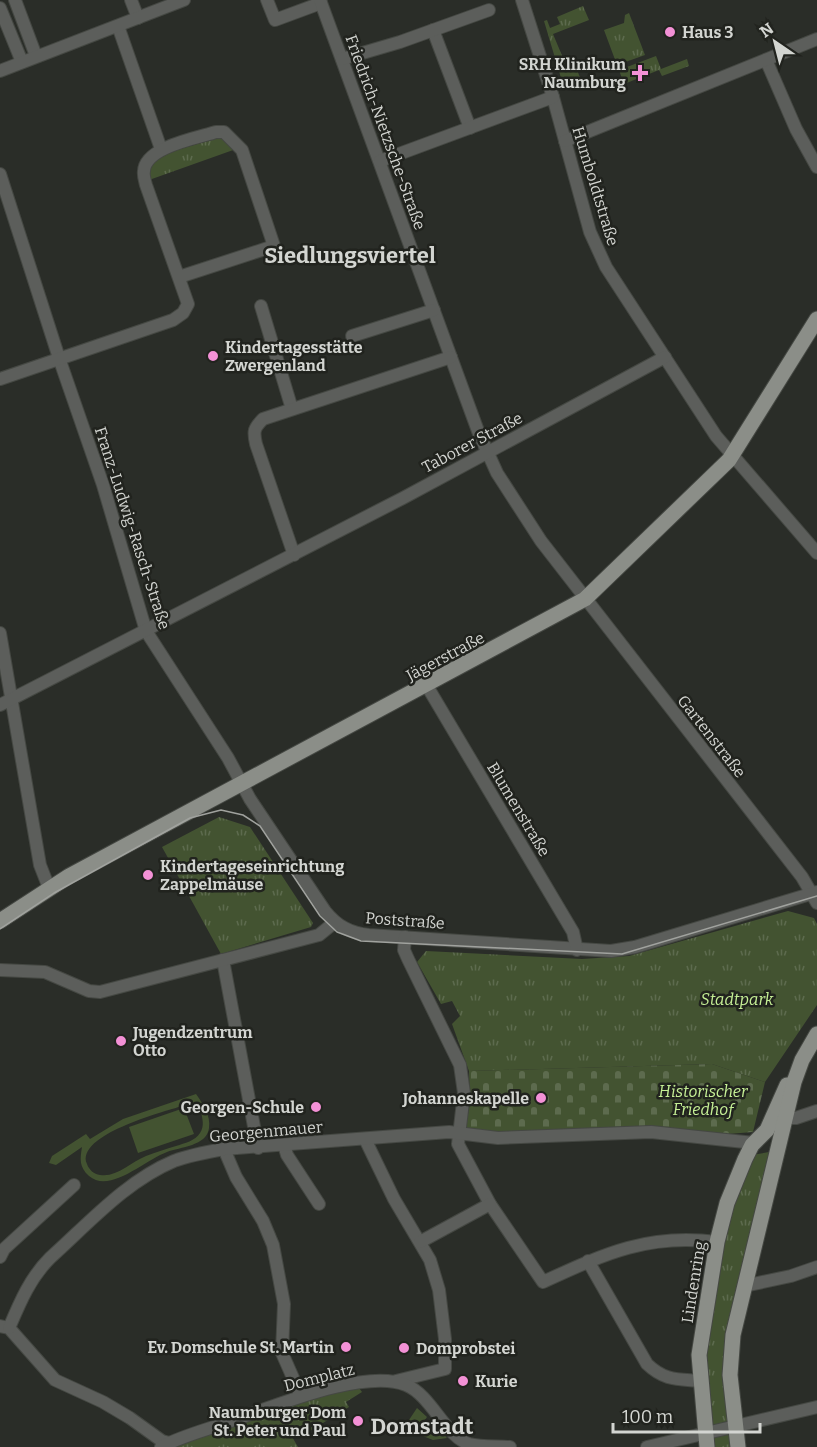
<svg xmlns="http://www.w3.org/2000/svg" width="817" height="1447" viewBox="0 0 817 1447" font-family="Bitter,serif">
  <style>
    .grass { fill: url(#grass-tufts) }
    .cemetery { fill: url(#cemetery-stones) }
    .garden { fill: #435331; fill-rule: evenodd }
    .lines { fill: none; stroke-linecap: round; stroke-linejoin: round }
    .minor-casing { stroke: #454843; stroke-width: 14 }
    .major-casing { stroke: #454843; stroke-width: 17 }
    .minor { stroke: #5c5e5b; stroke-width: 12 }
    .major { stroke: #8b8e88; stroke-width: 15 }
    .tram { stroke: #a0a29e; stroke-width: 1.5 }
    .poi-dot { fill: #f391d6; stroke: #21231e; stroke-width: 2 }
    .labels { text-anchor: middle; stroke-width: 5; stroke-linejoin: round; paint-order: stroke }
    .poi-label { font-size: 16px; font-weight: bold; fill: #d3d5d1; stroke: #21231e; text-anchor: start }
    .street-label { font-size: 16px; fill: #d3d5d1; stroke: #21231e }
    .park-label { font-size: 16px; font-style: italic; fill: #c6f096; stroke: #21231e }
    .district-label { font-size: 22px; font-weight: bold; fill: #d3d5d1; stroke: #21231e }
  </style>
  <defs>
    <pattern id="grass-tufts" width="24" height="20" patternUnits="userSpaceOnUse" patternTransform="scale(1.5)"><rect width="24" height="20" fill="#435331"/><path d="M3 7l-1-3M5 7V3M7 7l1-3M15 17l-1-3M17 17v-4M19 17l1-3" fill="none" stroke="#5d6b4e"/></pattern>
    <pattern id="cemetery-stones" width="16" height="16" patternUnits="userSpaceOnUse" patternTransform="scale(1.5)"><rect width="16" height="16" fill="#435331"/><path d="M2 7V4a2 2 0 0 1 4 0v3zM10 15v-3a2 2 0 0 1 4 0v3z" fill="#5d6b4e"/></pattern>
  </defs>
  <rect width="100%" height="100%" fill="#2a2d28"/>
  <!-- grass -->
  <g class="grass">
    <polygon points="583,6 589,20 553,34 568,70 576,67 582,83 564,88 544,21 547,20 550,28 560,24 557,17"/>
    <polygon points="629,13 645,55 617,65 604,30 624,23 625,15"/>
    <polygon points="656,56 661,69 687,59 689,66 662,76 659,70 624,84 619,70"/>
    <polygon points="225,136 236,149 149,180 150,163 163,154"/>
    <polygon points="219,817 250,827 313,923 311,927 221,954 162,847"/>
    <polygon points="788,911 814,918 817,924 817,1005 765,1082 712,1064 469,1071 452,1024 460,1016 452,1001 441,1004 417,962 426,951 582,959 629,956"/>
    <polygon points="769,1152 740,1285 735,1447 710,1447 703,1360 730,1209 752,1155"/>
    <polygon points="359,1388 362,1392 346,1402 349,1407 305,1434 302,1429 291,1435 298,1447 176,1447 302,1398"/>
    <polygon points="417,1408 427,1417 422,1424 423,1428 431,1431 436,1426 447,1438 433,1440 410,1431 409,1420"/>
  </g>
  <!-- cemetery -->
  <polygon class="cemetery" points="712,1064 765,1082 753,1132 702,1136 499,1132 469,1131 466,1127 470,1102 469,1071"/>
  <!-- garden -->
  <g class="garden">
    <path d="M196 1094C203 1104 211 1116 209 1128 207 1146 180 1147 167 1152 145 1160 110 1194 89 1176 79 1167 80 1159 82 1147L56 1165 49 1163 52 1156 86 1134 90 1139 123 1119ZM182 1106H195L201 1111C202 1118 205 1126 200 1133 195 1141 185 1143 176 1146 166 1149 156 1152 146 1156 131 1162 116 1178 100 1175 94 1174 89 1170 87 1164 75 1135 163 1112 182 1106Z"/>
    <polygon points="184,1108 194,1134 138,1153 129,1127"/>
  </g>
  <g class="lines">
    <!-- minor casing -->
    <g class="minor-casing">
      <g id="minor">
        <polyline points="15,0 36,56"/>
        <polyline points="131,0 138,18"/>
        <polyline points="267,0 275,20 321,3"/>
        <polyline points="320,0 478,431 497,473 541,541 802,877 817,903"/>
        <polyline points="522,0 553,97 590,232 606,267 716,436 817,553"/>
        <polyline points="0,8 22,62"/>
        <polyline points="118,26 161,149"/>
        <polyline points="433,30 470,128"/>
        <polyline points="342,59 400,42 489,10"/>
        <polyline points="766,60 796,129 817,167"/>
        <polyline points="0,71 184,0"/>
        <polyline points="565,141 817,39"/>
        <polyline points="380,161 553,97"/>
        <path d="M0 174 59 358 103 485 146 631 228 758 250 799 325 911C337 926 350 933 369 935L611 951 635 947 817 892"/>
        <polyline points="261,306 292,409"/>
        <polyline points="352,336 434,310"/>
        <path d="M0 379 173 320 183 313 188 304 146 185C145 181 143 175 144 171 145 147 197 138 216 132H224L242 150 274 246 179 277"/>
        <path d="M294 555 256 444C253 431 254 428 263 419L451 357"/>
        <polyline points="0,633 40,865 49,888"/>
        <polyline points="427,686 573,932 577,950"/>
        <polyline points="0,705 403,498 665,357"/>
        <path d="M405 937 404 950 408 959 460 1065 464 1093 458 1144 490 1204 543 1282C604 1254 648 1233 717 1242"/>
        <polyline points="223,960 258,1148"/>
        <polyline points="0,970 45,972 89,991 100,992 319,935 335,922"/>
        <polyline points="786,1118 796,1118 817,1111"/>
        <polyline points="365,1139 394,1199 430,1260 439,1290 445,1339 445,1369 396,1381"/>
        <polyline points="284,1145 287,1155 319,1204"/>
        <polyline points="224,1149 236,1177 263,1221 273,1245 284,1304 282,1353 301,1396"/>
        <polyline points="420,1242 490,1204"/>
        <polyline points="0,1257 4,1249 74,1185"/>
        <path d="M588 1261 647 1364C665 1381 677 1379 700 1381"/>
        <polyline points="744,1286 791,1276 817,1267"/>
        <polyline points="0,1326 9,1328 55,1380 103,1402 130,1418 162,1441 169,1443"/>
        <path d="M9 1328C20 1302 30 1278 50 1258 88 1224 126 1181 174 1161 190 1155 207 1152 224 1149L449 1132 498 1138 651 1132 754 1143"/>
        <path d="M161 1447C184 1435 210 1429 234 1420 275 1406 365 1368 406 1385 431 1395 445 1436 469 1444 481 1447 498 1446 510 1447"/>
        <polyline points="647,1447 817,1407"/>
      </g>
    </g>
    <!-- major casing -->
    <g class="major-casing">
      <g id="major">
        <polyline points="0,921 69,876 585,599 729,460 817,319"/>
        <polyline points="707,1447 699,1355 717,1242 727,1203 745,1159 752,1145 767,1130 787,1085"/>
        <polyline points="738,1447 730,1375 733,1335 794,1082 802,1060 817,1034"/>
      </g>
    </g>
    <!-- minor -->
    <use href="#minor" class="minor"/>
    <!-- major -->
    <use href="#major" class="major"/>
    <!-- tram -->
    <polyline class="tram" points="0,929 54,893 190,818 221,810 243,815 260,826 320,916 337,932 361,941 622,954 817,896"/>
  </g>
  <!-- markers -->
  <g class="poi-dot">
    <circle cx="670" cy="32" r="6"/>
    <path d="M637 64h6v6h6v6h-6v6h-6v-6h-6v-6h6z"/>
    <circle cx="213" cy="356" r="6"/>
    <circle cx="148" cy="875" r="6"/>
    <circle cx="121" cy="1041" r="6"/>
    <circle cx="541" cy="1098" r="6"/>
    <circle cx="316" cy="1107" r="6"/>
    <circle cx="346" cy="1347" r="6"/>
    <circle cx="404" cy="1348" r="6"/>
    <circle cx="463" cy="1381" r="6"/>
    <circle cx="358" cy="1421" r="6"/>
  </g>
  <g class="labels">
    <!-- poi labels -->
    <g class="poi-label">
      <text x="682" y="38">Haus 3</text>
      <text x="626" y="70" text-anchor="end">SRH Klinikum<tspan x="626" dy="18">Naumburg</tspan></text>
      <text x="225" y="353">Kindertagesstätte<tspan x="225" dy="18">Zwergenland</tspan></text>
      <text x="160" y="872">Kindertageseinrichtung<tspan x="160" dy="18">Zappelmäuse</tspan></text>
      <text x="133" y="1038">Jugendzentrum<tspan x="133" dy="18">Otto</tspan></text>
      <text x="529" y="1104" text-anchor="end">Johanneskapelle</text>
      <text x="304" y="1113" text-anchor="end">Georgen-Schule</text>
      <text x="334" y="1353" text-anchor="end">Ev. Domschule St. Martin</text>
      <text x="416" y="1354">Domprobstei</text>
      <text x="475" y="1387">Kurie</text>
      <text x="346" y="1418" text-anchor="end">Naumburger Dom<tspan x="346" dy="18">St. Peter und Paul</tspan></text>
    </g>
    <!-- street labels -->
    <g class="street-label">
      <text transform="translate(386 132) rotate(70)" y="6">Friedrich-Nietzsche-Straße</text>
      <text transform="translate(596 186) rotate(73)" y="6">Humboldtstraße</text>
      <text transform="translate(472 442) rotate(-28)" y="6">Taborer Straße</text>
      <text transform="translate(133 528) rotate(72)" y="6">Franz-Ludwig-Rasch-Straße</text>
      <text transform="translate(445 656) rotate(-28)" y="6">Jägerstraße</text>
      <text transform="translate(712 736) rotate(52)" y="6">Gartenstraße</text>
      <text transform="translate(519 809) rotate(59)" y="6">Blumenstraße</text>
      <text transform="translate(405 920) rotate(4)" y="6">Poststraße</text>
      <text transform="translate(266 1131) rotate(-5)" y="6">Georgenmauer</text>
      <text transform="translate(693 1282) rotate(-81)" y="6">Lindenring</text>
      <text transform="translate(319 1377) rotate(-14)" y="6">Domplatz</text>
    </g>
    <!-- park labels -->
    <g class="park-label">
      <text x="737" y="1005">Stadtpark</text>
      <text x="703" y="1097">Historischer<tspan x="703" dy="18">Friedhof</tspan></text>
    </g>
    <!-- district labels -->
    <g class="district-label">
      <text x="350" y="263">Siedlungsviertel</text>
      <text x="422" y="1434">Domstadt</text>
    </g>
  </g>
  <!-- north arrow -->
  <g transform="translate(775 42) rotate(325)" stroke="#21231e" stroke-width="4.5" paint-order="stroke">
  <path d="M0-4.5L10 22L0 15L-10 22Z" fill="#d3d5d1"/>
  <text y="-9" font-size="16" font-weight="bold" text-anchor="middle" fill="#d3d5d1">N</text>
  </g>
  <!-- scale -->
  <path d="M613 1423v9h147v-9" fill="none" stroke="#d3d5d1" stroke-width="3"/>
  <text x="622" y="1423" font-size="18" fill="#d3d5d1" stroke="#21231e" stroke-width="4.5" paint-order="stroke">100 m</text>
</svg>
